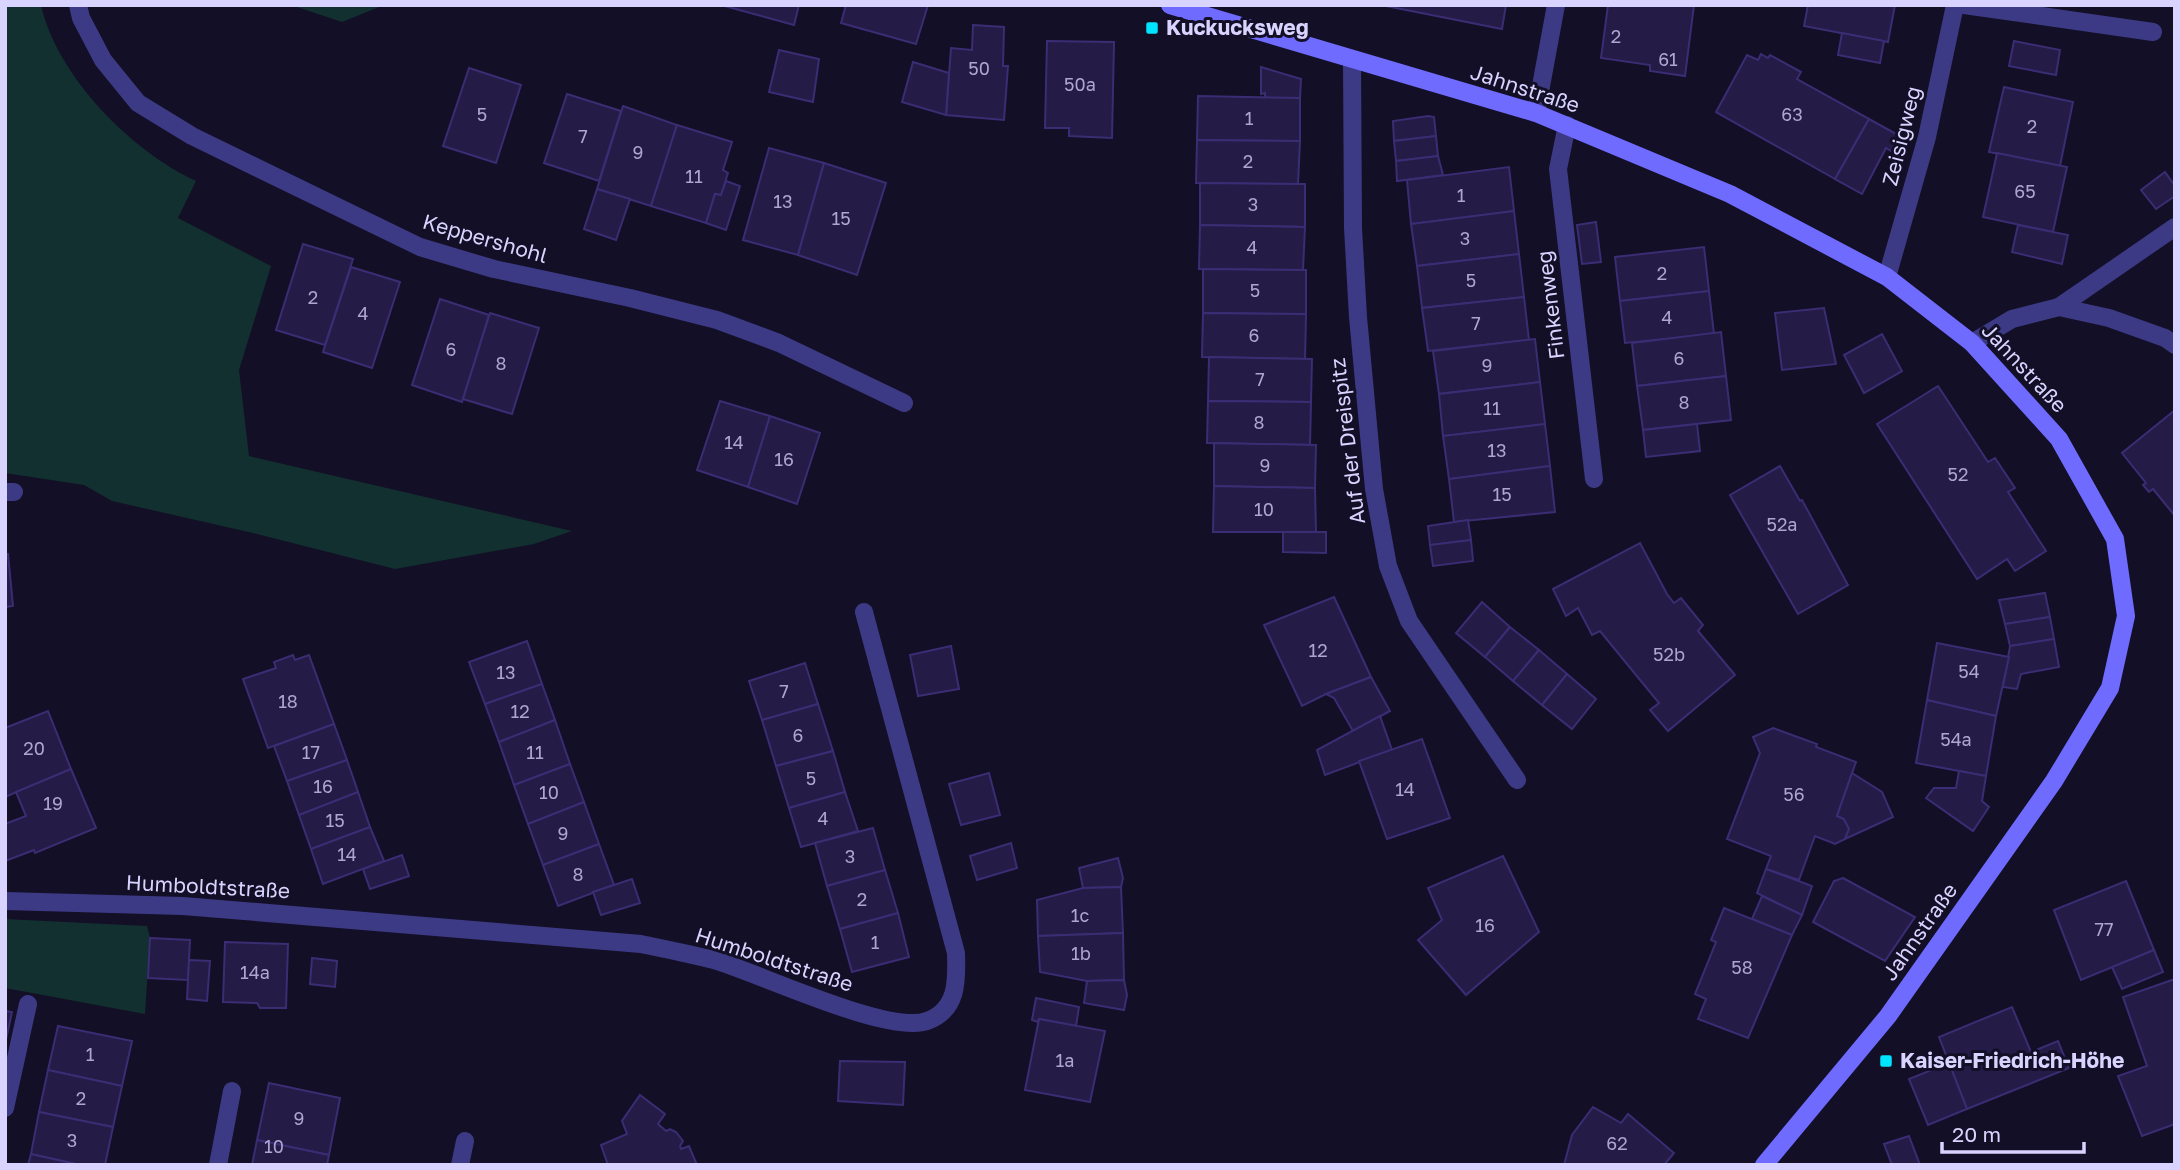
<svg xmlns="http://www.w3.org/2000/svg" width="2180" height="1170" viewBox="0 0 2180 1170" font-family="'Golos Text',sans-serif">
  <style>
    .green { fill: #12302f }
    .building { fill: #241b47; stroke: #3b2d73; stroke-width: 2 }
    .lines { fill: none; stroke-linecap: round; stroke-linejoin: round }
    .lane { stroke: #3d3a85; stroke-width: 18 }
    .street { stroke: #3d3a85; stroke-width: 18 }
    .secondary { stroke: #6f6bff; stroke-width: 18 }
    .poi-dot { fill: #00e5ff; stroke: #130f26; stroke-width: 2.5 }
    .labels { text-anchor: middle; stroke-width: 6; stroke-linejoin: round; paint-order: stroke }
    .number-label { font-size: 18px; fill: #aca6d1 }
    .poi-label { font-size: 21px; font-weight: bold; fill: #d9d4ff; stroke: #130f26; text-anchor: start }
    .street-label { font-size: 21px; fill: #d9d4ff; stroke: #130f26 }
  </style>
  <rect width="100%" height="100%" fill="#130f26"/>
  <!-- green -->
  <g class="green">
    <path d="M5 5H41C57 76 131 151 196 181L178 218 271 266 239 370 249 456 572 531 534 544 395 569 253 533 112 501 84 485 5 473Z"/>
    <polygon points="291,5 384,5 342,22"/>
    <polygon points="5,919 147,926 150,938 145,1014 5,988"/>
  </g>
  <!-- building -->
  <g class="building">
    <polygon points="721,5 799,5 794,25"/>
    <polygon points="846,5 928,5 916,44 841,23"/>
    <polygon points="1381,5 1506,5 1502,29"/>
    <polygon points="1608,5 1694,5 1685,76 1650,71 1650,65 1601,58"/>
    <polygon points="1808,5 1895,5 1888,42 1804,26"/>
    <polygon points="973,25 1004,27 1003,66 1008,66 1004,120 946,115 951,48 972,50"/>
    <polygon points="1842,33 1884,41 1880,63 1838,55"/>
    <polygon points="1047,41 1114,42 1112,138 1069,136 1069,128 1045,128"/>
    <polygon points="2014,41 2060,50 2056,75 2009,66"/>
    <polygon points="779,50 819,59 813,102 769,92"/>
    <polygon points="1761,54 1768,58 1770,55 1801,72 1797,79 1869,119 1835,179 1716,112 1747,55 1758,60"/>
    <polygon points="913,62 949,73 946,115 902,102"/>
    <polygon points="1261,67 1301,79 1300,98 1265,98 1265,93 1261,94"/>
    <polygon points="469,68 521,85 496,163 443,146"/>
    <polygon points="2004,87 2073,102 2060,166 1989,152"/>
    <polygon points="567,94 621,111 599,181 544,163"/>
    <polygon points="1198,96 1300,98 1300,141 1197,140"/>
    <polygon points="623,106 677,125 651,206 597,189"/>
    <polygon points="1428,116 1434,117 1436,136 1394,141 1393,121"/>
    <polygon points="1869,119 1898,135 1891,151 1886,148 1862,194 1835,179"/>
    <polygon points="677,125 732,142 723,170 728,173 721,195 715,194 706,223 651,206"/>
    <polygon points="1436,136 1438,156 1396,161 1394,141"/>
    <polygon points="1197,140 1300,141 1298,184 1196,183"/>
    <polygon points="769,148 824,163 798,255 743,240"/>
    <polygon points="1997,153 2067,167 2053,232 1983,217"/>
    <polygon points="1438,156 1443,175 1397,181 1396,161"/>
    <polygon points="824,163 886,183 857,275 798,255"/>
    <polygon points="1509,167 1514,211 1411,224 1407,180"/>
    <polygon points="2165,172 2175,186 2175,196 2156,209 2141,190"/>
    <polygon points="726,181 740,186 726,230 706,223 715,194 721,195"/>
    <polygon points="1200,183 1305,184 1305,227 1200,225"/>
    <polygon points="597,189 630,199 616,240 584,229"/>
    <polygon points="1514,211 1519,254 1417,266 1411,224"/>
    <polygon points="1596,222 1601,262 1582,264 1577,225"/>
    <polygon points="1200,225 1305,227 1303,270 1199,269"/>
    <polygon points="2018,225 2068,235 2062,264 2012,252"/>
    <polygon points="303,244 353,259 325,345 276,330"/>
    <polygon points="1704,247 1709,291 1620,301 1615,257"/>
    <polygon points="1519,254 1524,297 1422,308 1417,266"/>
    <polygon points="351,267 400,282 372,368 323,352"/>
    <polygon points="1203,269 1306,270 1306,314 1203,313"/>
    <polygon points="1709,291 1714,334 1625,343 1620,301"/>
    <polygon points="1524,297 1529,340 1428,351 1422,308"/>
    <polygon points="440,299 489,315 462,402 412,385"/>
    <polygon points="1824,308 1836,364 1782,370 1775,313"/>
    <polygon points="490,313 539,328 512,414 463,399"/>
    <polygon points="1203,313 1306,314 1305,359 1202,357"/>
    <polygon points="1721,332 1726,376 1637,386 1632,343"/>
    <polygon points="1882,334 1902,371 1864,393 1844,355"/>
    <polygon points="1535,339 1540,382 1439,394 1433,351"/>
    <polygon points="1209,357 1312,359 1311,402 1208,401"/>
    <polygon points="1726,376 1731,420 1643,430 1637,386"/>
    <polygon points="1540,382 1545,424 1443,436 1439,394"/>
    <polygon points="1938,386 1988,462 1995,458 2015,488 2008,492 2046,551 2015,571 2007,559 1977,579 1877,424"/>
    <polygon points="720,401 770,416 748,487 697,470"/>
    <polygon points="1208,401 1311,402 1310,445 1207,443"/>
    <polygon points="2175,410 2175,516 2153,489 2149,492 2143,485 2146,483 2122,453"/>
    <polygon points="770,416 820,433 797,504 748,487"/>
    <polygon points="1545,424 1550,466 1449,479 1443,436"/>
    <polygon points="1697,424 1700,451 1646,457 1643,430"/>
    <polygon points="1214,443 1316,445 1315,488 1214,486"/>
    <polygon points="1550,466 1555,512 1454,522 1449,479"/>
    <polygon points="1780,466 1800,501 1802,500 1848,585 1798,614 1730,495"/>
    <polygon points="1214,486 1315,488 1316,532 1213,532"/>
    <polygon points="1468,520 1471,540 1430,545 1428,526"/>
    <polygon points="1283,532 1326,532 1326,553 1283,552"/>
    <polygon points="1471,540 1473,561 1433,566 1430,545"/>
    <polygon points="1640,543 1667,594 1674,603 1681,598 1703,625 1698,631 1735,675 1668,731 1650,710 1659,703 1600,631 1592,635 1578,608 1566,616 1553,589"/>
    <polygon points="5,554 8,554 13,606 5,607"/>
    <polygon points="2045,593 2050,617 2005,624 1999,600"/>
    <polygon points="1334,597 1371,677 1326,694 1302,706 1264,625"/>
    <polygon points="1482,602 1510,627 1485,657 1456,633"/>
    <polygon points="2050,617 2054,639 2010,646 2005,624"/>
    <polygon points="1510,627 1539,650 1513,681 1485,657"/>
    <polygon points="2054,639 2059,667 2021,674 2017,689 2003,687 2010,646"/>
    <polygon points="527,641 542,684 485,704 469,662"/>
    <polygon points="1937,643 2009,657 1996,716 1927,700"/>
    <polygon points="951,646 959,689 918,696 910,655"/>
    <polygon points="1539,650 1567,674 1542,705 1513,681"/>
    <polygon points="293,655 295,660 309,655 334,724 268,748 243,679 276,668 274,662"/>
    <polygon points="805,663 818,704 762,720 749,681"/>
    <polygon points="1567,674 1596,699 1572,729 1542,705"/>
    <polygon points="1371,677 1390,711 1353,731 1334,698 1326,694"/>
    <polygon points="542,684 555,720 499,742 485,704"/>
    <polygon points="1927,700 1996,716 1986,776 1916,763"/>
    <polygon points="818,704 833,751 776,766 762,720"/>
    <polygon points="48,711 71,769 5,797 5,728"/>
    <polygon points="1380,716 1392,750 1325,775 1317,750"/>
    <polygon points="555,720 570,764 514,785 499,742"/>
    <polygon points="334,724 347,760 287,781 274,746"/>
    <polygon points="1773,728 1817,744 1816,747 1856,762 1837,816 1844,819 1849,829 1845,839 1835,844 1815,836 1799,880 1766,869 1771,856 1727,839 1760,753 1753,737"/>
    <polygon points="1422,739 1450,818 1387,839 1359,761"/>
    <polygon points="833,751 845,792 789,808 776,766"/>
    <polygon points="347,760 358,792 299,815 287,781"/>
    <polygon points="570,764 584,802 528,824 514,785"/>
    <polygon points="71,769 96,828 35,853 34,850 5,861 5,824 26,816 16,792"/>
    <polygon points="1959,771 1986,776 1982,801 1989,807 1973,831 1926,798 1934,788 1956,788"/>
    <polygon points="989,773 1000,815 961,825 949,784"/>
    <polygon points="1852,773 1882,792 1893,817 1845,839 1849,829 1844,819 1837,816"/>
    <polygon points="358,792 370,827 311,849 299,815"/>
    <polygon points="845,792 858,831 801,847 789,808"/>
    <polygon points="584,802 599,844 543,865 528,824"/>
    <polygon points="370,827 384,861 323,884 311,849"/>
    <polygon points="873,828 885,870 827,886 815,843"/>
    <polygon points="1011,843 1017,868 977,880 970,856"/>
    <polygon points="599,844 614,885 558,906 543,865"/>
    <polygon points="402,855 409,876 370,889 363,869"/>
    <polygon points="1503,856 1539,932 1466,995 1418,940 1442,920 1428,888"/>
    <polygon points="1118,858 1123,878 1121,887 1083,888 1079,868"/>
    <polygon points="1766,869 1812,886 1802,915 1757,893"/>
    <polygon points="885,870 898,913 840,929 827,886"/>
    <polygon points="1843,878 1915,917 1885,961 1813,922 1834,881"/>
    <polygon points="632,879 640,903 601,915 593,892"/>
    <polygon points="2126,881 2154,950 2081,980 2054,910"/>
    <polygon points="1121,887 1123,933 1038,936 1037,900 1083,888"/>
    <polygon points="1762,896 1802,915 1792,935 1752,919"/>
    <polygon points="1724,908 1792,935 1748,1038 1698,1019 1706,999 1695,994 1716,942 1711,940"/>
    <polygon points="898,913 909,957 852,972 840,929"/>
    <polygon points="1123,933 1124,980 1087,981 1040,972 1038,936"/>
    <polygon points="150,938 190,940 188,980 148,978"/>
    <polygon points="225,942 288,944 286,1008 260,1008 257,1003 223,1002"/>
    <polygon points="2154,950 2163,972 2122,989 2112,967"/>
    <polygon points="312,958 337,961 335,987 310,984"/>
    <polygon points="189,960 210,961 207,1001 187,999"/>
    <polygon points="2175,979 2175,1124 2142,1136 2118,1076 2147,1066 2123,997"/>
    <polygon points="1124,980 1127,995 1124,1010 1084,1003 1087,981"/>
    <polygon points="1036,998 1079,1007 1076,1026 1039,1019 1038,1022 1032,1020"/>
    <polygon points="2012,1007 2031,1052 2058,1041 2069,1068 1967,1109 1939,1037"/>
    <polygon points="5,1011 12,1012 5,1044"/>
    <polygon points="1039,1019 1105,1031 1090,1102 1025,1090"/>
    <polygon points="58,1026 132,1041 122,1086 48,1070"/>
    <polygon points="840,1061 905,1062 903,1105 838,1101"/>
    <polygon points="1949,1063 1967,1109 1928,1125 1909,1079"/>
    <polygon points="48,1070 122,1086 113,1127 39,1112"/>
    <polygon points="269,1083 340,1098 329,1155 257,1140"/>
    <polygon points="640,1095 665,1114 658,1124 666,1131 670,1129 676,1132 683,1141 680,1146 681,1149 689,1146 697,1165 608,1165 601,1145 627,1134 622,1121"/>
    <polygon points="1593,1107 1621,1123 1628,1114 1674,1153 1664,1165 1564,1165 1572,1135"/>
    <polygon points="39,1112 113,1127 105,1165 80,1165 31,1154"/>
    <polygon points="1909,1136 1920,1165 1892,1165 1884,1144"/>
    <polygon points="257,1140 329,1155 327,1165 252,1165"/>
    <polygon points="31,1154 80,1165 28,1165"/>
  </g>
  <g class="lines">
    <!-- lane -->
    <g class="lane">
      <polyline points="1964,5 2153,32"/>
      <polyline points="2059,307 2175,227"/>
      <polyline points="5,492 14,492"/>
      <polyline points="5,1108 28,1004"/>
      <polyline points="218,1165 232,1091"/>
      <polyline points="460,1165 465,1141"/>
    </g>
    <!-- street -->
    <g class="street">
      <polyline points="78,5 81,18 103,60 138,103 192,136 420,247 494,269 630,298 717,320 779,343 904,403"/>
      <polyline points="1352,60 1353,228 1358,317 1374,489 1388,566 1409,621 1517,780"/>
      <polyline points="1536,113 1556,5"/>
      <polyline points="1567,125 1558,169 1594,479"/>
      <polyline points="1887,277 1927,137 1955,5"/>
      <polyline points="1972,343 2012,319 2059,307 2109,318 2165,338 2175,345"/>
      <path d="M5 901 183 906 641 944C665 949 690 954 714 960 759 973 888 1035 927 1021 958 1010 957 980 956 953L864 612"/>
    </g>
    <!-- secondary -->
    <polyline class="secondary" points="1170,5 1536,113 1730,194 1887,277 1972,343 2059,439 2115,539 2126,616 2110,688 2054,781 1888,1016 1764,1165"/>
  </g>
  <!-- markers -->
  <g class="poi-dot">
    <rect x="1145" y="21" width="14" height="14" rx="3.5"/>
    <rect x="1879" y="1054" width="14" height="14" rx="3.5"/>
  </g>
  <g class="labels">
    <!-- number labels -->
    <g class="number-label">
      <text x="1616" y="43">2</text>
      <text x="1668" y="66">61</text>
      <text x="979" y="75">50</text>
      <text x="1080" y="91">50a</text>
      <text x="482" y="121">5</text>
      <text x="1792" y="121">63</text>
      <text x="1249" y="125">1</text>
      <text x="2032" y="133">2</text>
      <text x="583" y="143">7</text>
      <text x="638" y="159">9</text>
      <text x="1248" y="168">2</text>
      <text x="694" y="183">11</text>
      <text x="2025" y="198">65</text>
      <text x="1461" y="202">1</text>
      <text x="783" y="208">13</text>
      <text x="1253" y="211">3</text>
      <text x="841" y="225">15</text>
      <text x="1465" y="245">3</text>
      <text x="1252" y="254">4</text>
      <text x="1662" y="280">2</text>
      <text x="1471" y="287">5</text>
      <text x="1255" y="297">5</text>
      <text x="313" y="304">2</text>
      <text x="363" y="320">4</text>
      <text x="1667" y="324">4</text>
      <text x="1476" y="330">7</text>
      <text x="1254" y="342">6</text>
      <text x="451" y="356">6</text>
      <text x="1679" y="365">6</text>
      <text x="501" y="370">8</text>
      <text x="1487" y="372">9</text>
      <text x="1260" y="386">7</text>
      <text x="1684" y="409">8</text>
      <text x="1492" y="415">11</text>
      <text x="1259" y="429">8</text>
      <text x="734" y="449">14</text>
      <text x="1497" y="457">13</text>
      <text x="784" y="466">16</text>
      <text x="1265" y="472">9</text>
      <text x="1958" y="481">52</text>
      <text x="1502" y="501">15</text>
      <text x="1264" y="516">10</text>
      <text x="1782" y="531">52a</text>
      <text x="1318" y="657">12</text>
      <text x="1669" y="661">52b</text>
      <text x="1969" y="678">54</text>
      <text x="506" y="679">13</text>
      <text x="784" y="698">7</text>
      <text x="288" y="708">18</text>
      <text x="520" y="718">12</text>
      <text x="798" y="742">6</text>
      <text x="1956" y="746">54a</text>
      <text x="34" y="755">20</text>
      <text x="311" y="759">17</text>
      <text x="535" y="759">11</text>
      <text x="811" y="785">5</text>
      <text x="323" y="793">16</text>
      <text x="1405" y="796">14</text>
      <text x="549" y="799">10</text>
      <text x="1794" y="801">56</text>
      <text x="53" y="810">19</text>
      <text x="823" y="825">4</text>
      <text x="335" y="827">15</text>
      <text x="563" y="840">9</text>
      <text x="347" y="861">14</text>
      <text x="850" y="863">3</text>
      <text x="578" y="881">8</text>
      <text x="862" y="906">2</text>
      <text x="1080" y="922">1c</text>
      <text x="1485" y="932">16</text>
      <text x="2104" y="936">77</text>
      <text x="875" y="949">1</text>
      <text x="1081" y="960">1b</text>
      <text x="1742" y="974">58</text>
      <text x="255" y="979">14a</text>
      <text x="90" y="1061">1</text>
      <text x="1065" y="1067">1a</text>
      <text x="81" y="1105">2</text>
      <text x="299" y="1125">9</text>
      <text x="72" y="1147">3</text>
      <text x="1617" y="1150">62</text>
      <text x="274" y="1153">10</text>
    </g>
    <!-- poi labels -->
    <g class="poi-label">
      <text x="1166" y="35">Kuckucksweg</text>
      <text x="1900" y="1068">Kaiser-Friedrich-Höhe</text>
    </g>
    <!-- street labels -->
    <g class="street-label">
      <text transform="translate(1525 89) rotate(18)" y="7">Jahnstraße</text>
      <text transform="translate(1902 136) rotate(-76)" y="7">Zeisigweg</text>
      <text transform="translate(485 239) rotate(16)" y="7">Keppershohl</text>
      <text transform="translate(1551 305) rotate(-97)" y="7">Finkenweg</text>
      <text transform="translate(2024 368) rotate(47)" y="7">Jahnstraße</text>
      <text transform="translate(1348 441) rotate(-97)" y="7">Auf der Dreispitz</text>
      <text transform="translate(208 887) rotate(3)" y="7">Humboldtstraße</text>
      <text transform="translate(1920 932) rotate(-55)" y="7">Jahnstraße</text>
      <text transform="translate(774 960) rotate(18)" y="7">Humboldtstraße</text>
    </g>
  </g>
  <!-- border -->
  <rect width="2180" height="1170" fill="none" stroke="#d9d4ff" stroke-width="14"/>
  <!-- scale -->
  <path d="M1942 1142v10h142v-10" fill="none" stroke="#d9d4ff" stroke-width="3.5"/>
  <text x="1952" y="1142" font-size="21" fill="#d9d4ff" stroke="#130f26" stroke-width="5" paint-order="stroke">20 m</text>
</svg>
